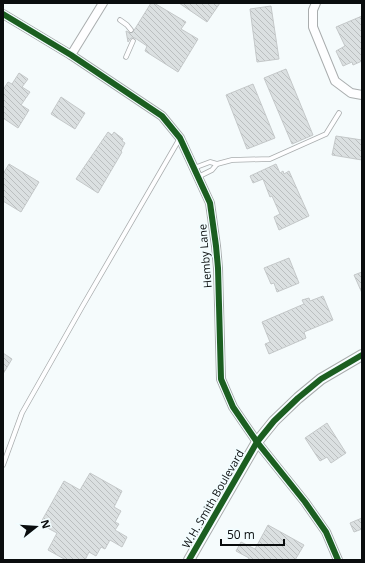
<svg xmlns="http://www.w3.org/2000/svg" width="365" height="563" viewBox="0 0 365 563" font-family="'Open Sans',sans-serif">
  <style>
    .building { fill: url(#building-back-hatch); stroke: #c4c8c9 }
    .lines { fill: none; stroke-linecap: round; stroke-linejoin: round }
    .service-casing { stroke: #a9adae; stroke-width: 5.5 }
    .minor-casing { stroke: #a9adae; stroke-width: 10 }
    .tertiary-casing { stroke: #a9adae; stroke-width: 12 }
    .service { stroke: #fefeff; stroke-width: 4 }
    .minor { stroke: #fefeff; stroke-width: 8 }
    .tertiary { stroke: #fefeff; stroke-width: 10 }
    .cycleway-casing { stroke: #f2fdff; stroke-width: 8 }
    .cycleway { stroke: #1b5e20; stroke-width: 6 }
    .labels { text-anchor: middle; stroke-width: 3; stroke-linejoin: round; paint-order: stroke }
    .street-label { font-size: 11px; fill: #0a0d0e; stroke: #f2fdff }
  </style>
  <defs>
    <pattern id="building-back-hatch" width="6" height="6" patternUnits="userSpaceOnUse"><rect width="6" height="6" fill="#dbe0e1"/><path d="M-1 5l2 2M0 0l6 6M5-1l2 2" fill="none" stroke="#bbbfc0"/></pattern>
  </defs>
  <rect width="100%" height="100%" fill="#f5fbfc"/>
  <!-- building -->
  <g class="building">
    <polygon points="151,3 154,3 186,22 181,29 198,39 178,72 145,51 147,46 135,38 131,38 128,42 126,31 130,33 133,32"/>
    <polygon points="179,3 220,3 207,22"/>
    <polygon points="271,6 279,59 257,62 250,9"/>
    <polygon points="362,16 362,61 353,65 352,62 343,66 336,51 345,46 336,27"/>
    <polygon points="286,69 313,135 292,144 264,78"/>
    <polygon points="19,73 28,79 22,87 30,92 21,105 29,110 18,128 3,118 3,90 8,82 12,84"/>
    <polygon points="253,84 275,138 247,149 226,95"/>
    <polygon points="61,97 85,113 75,129 51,114"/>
    <polygon points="108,132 112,135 114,132 123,139 122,141 125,143 121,151 122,152 98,193 76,179"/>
    <polygon points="336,136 362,140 362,160 332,155"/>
    <polygon points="9,164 39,182 21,212 3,201 3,174"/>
    <polygon points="276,164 280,173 283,171 284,174 289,171 309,216 279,230 274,217 280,214 272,196 270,197 263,179 253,183 250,176"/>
    <polygon points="289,258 299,283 277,292 274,283 271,284 264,268"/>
    <polygon points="362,272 362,293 354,275"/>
    <polygon points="323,296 333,320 304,332 306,338 269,354 265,344 270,342 262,322 304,304 302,300 309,298 310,301"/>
    <polygon points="3,353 12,359 3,374"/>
    <polygon points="327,423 346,453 331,463 327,457 320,461 305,438"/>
    <polygon points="90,473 122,491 114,507 121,511 115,522 119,524 115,530 127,537 122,547 110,540 105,549 101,547 96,556 89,552 85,560 66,560 48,550 57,533 40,524 64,481 80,490"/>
    <polygon points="362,518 362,529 354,532 350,523"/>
    <polygon points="268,525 304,545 295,560 248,560 249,558 236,551 241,542 255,549"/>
  </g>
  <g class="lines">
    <!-- service casing -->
    <g class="service-casing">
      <g id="service">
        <polyline points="120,20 127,25 131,30"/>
        <polyline points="126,57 133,41"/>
        <polyline points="217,164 232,160 270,159 326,134 339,113"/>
        <polyline points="194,168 210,162 217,164 212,170 198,177"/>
        <polyline points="3,465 22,413 82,307 180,138"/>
      </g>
    </g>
    <!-- minor casing -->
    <g class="minor-casing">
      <g id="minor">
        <polyline points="316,3 313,10 313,27 335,81 351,93 362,95"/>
        <polyline points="3,14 71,55 162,116 180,138 210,203 216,246 218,268 221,379 233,407 257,442 305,502 326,532 338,560"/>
        <polyline points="71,55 103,3"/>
      </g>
    </g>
    <!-- tertiary casing -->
    <g class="tertiary-casing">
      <polyline id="tertiary" points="189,560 257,442 274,421 298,398 321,379 362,355"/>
    </g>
    <!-- service -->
    <use href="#service" class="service"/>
    <!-- minor -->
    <use href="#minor" class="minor"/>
    <!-- tertiary -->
    <use href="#tertiary" class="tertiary"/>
    <!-- cycleway casing -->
    <g class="cycleway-casing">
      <g id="cycleway">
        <polyline points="3,14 71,55 162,116 180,138 210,203 216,246 218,268 221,379 233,407 257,442 305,502 326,532 338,560"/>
        <polyline points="189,560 257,442 274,421 298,398 321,379 362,355"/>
      </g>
    </g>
    <!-- cycleway -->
    <use href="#cycleway" class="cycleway"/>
  </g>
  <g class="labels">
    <!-- street labels -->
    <g class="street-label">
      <text transform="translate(205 256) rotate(-95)" y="4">Hemby Lane</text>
      <text transform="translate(213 499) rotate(-60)" y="4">W.H. Smith Boulevard</text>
    </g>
  </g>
  <!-- border -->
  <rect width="365" height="563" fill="none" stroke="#0a0d0e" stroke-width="8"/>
  <!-- north arrow -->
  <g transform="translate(36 527) rotate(73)" stroke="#f2fdff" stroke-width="3" paint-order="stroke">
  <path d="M0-3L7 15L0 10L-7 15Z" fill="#0a0d0e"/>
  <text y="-6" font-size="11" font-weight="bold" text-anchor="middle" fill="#0a0d0e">N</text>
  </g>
  <!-- scale -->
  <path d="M221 539v6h63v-6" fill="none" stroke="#0a0d0e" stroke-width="2"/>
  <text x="227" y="539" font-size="12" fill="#0a0d0e" stroke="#f2fdff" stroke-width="3" paint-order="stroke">50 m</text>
</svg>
